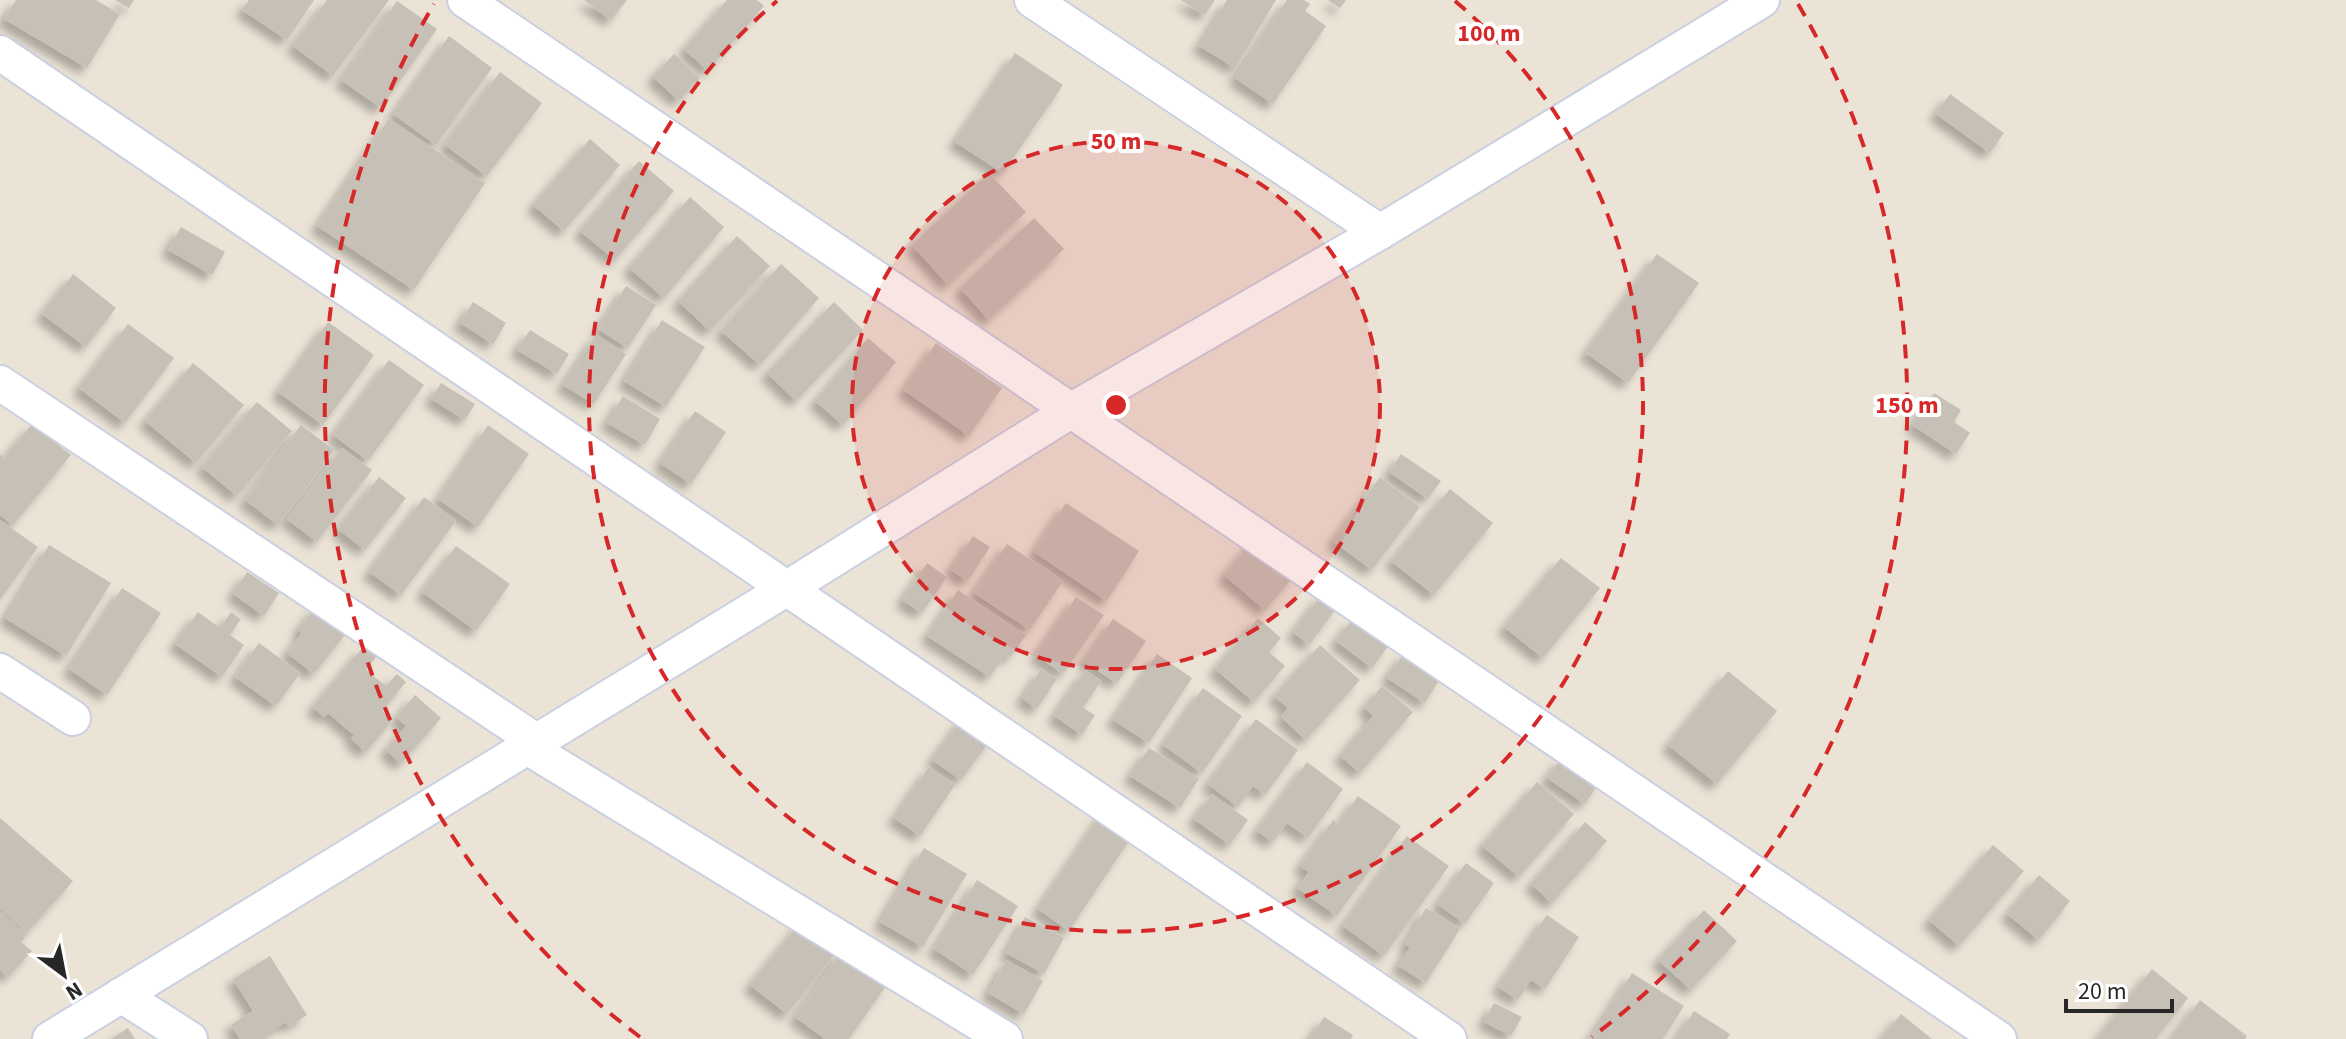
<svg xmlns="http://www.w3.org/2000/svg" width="2346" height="1039" viewBox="0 0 2346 1039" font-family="'Source Sans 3',sans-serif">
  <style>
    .building { fill: #c6c0b6; filter: url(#shadow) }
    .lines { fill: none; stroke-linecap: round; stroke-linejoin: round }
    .minor-casing { stroke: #cbcfe2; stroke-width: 38 }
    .minor { stroke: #fff; stroke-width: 34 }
    .ring { fill: none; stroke: #d62828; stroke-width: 4; stroke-dasharray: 14 10 }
    .centre { fill: #d62828; stroke: #fff; stroke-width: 4 }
    .ring-label { font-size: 24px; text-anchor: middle; font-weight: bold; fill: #d62828; stroke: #fff; stroke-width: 8; stroke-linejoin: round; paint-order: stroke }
  </style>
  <defs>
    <filter id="shadow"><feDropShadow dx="-7" dy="7" stdDeviation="4" flood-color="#0004"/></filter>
  </defs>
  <rect width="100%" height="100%" fill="#ebe3d6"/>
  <!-- building -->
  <g class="building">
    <polygon points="16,0 96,0 120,14 87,68 4,19"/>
    <polygon points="115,0 134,0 129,8"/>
    <polygon points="249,0 314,0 287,40 242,10"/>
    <polygon points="327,0 389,0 333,76 293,46"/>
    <polygon points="584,0 627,0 611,20"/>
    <polygon points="727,0 757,0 764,6 708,71 684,49"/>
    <polygon points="1181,0 1215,0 1205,15"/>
    <polygon points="1227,0 1276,0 1235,68 1199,46"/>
    <polygon points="1287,0 1304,0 1310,4 1305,11 1326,26 1273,104 1235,78"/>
    <polygon points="1328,0 1346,0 1340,8"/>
    <polygon points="397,1 437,29 381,108 341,80"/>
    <polygon points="449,36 492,68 436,145 393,114"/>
    <polygon points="1015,53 1063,85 1003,173 955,142"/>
    <polygon points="674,54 700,78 679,101 653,77"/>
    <polygon points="500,72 542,103 487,176 445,145"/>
    <polygon points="1950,94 2004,133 1990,153 1936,114"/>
    <polygon points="389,119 485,183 414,290 317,226"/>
    <polygon points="590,139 620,165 564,231 533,205"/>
    <polygon points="639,161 674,191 615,260 580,231"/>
    <polygon points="989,173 1026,212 948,285 912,245"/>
    <polygon points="690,197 724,227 664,298 629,268"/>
    <polygon points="1034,218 1064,249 989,320 960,288"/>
    <polygon points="181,227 225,252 212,275 168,250"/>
    <polygon points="737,236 770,266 710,331 678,301"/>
    <polygon points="1657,254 1699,283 1628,383 1586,353"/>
    <polygon points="781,264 819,298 760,365 721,331"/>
    <polygon points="73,274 116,308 86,347 42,314"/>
    <polygon points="626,286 656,305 628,348 598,329"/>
    <polygon points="473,302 506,323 493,344 460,323"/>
    <polygon points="834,302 863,330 796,401 767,373"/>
    <polygon points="662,320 705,347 666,407 624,381"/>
    <polygon points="328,322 374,355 323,425 278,392"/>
    <polygon points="128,324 174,358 125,423 79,388"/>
    <polygon points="530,330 569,354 557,374 517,350"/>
    <polygon points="596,335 626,354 594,404 563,385"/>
    <polygon points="868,338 896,362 843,425 815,401"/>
    <polygon points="936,343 1002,388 969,436 904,390"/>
    <polygon points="389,360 424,385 368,461 333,435"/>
    <polygon points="193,363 244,405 196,463 145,421"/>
    <polygon points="441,383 475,404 465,420 431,399"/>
    <polygon points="1934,393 1961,410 1954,422 1970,433 1956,454 1912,425"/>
    <polygon points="623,396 660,419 645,445 607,423"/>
    <polygon points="257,402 292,431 237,496 202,467"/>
    <polygon points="695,411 726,432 691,484 660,463"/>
    <polygon points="32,424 71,455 13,525 0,515 0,454 4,458"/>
    <polygon points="301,425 334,450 278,525 245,500"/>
    <polygon points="488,425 529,454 478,527 438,499"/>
    <polygon points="342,448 372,470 317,542 287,519"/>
    <polygon points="1401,454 1441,481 1428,499 1389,472"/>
    <polygon points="379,477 406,498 365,550 338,529"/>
    <polygon points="1380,477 1420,507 1372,570 1333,541"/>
    <polygon points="1450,489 1493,523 1434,595 1391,561"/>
    <polygon points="424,497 456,521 401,595 369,572"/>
    <polygon points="1066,503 1139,551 1107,601 1034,552"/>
    <polygon points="0,520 38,547 0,600"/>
    <polygon points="973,536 990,547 968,581 951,570"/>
    <polygon points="1254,539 1296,574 1265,610 1224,575"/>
    <polygon points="1007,544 1063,581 1030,630 974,593"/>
    <polygon points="49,545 111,583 66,656 5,618"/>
    <polygon points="456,546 510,584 476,631 422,592"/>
    <polygon points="1561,558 1600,588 1543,658 1504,627"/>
    <polygon points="927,563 947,577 922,613 902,600"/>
    <polygon points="247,572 279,593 264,616 233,594"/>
    <polygon points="122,588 161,613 107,695 69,669"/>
    <polygon points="958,590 1026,635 1010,658 1005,655 990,677 927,636"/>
    <polygon points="1322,594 1338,606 1309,645 1293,632"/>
    <polygon points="1076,597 1104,615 1063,674 1036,655"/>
    <polygon points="316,606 348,631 314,674 287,653 302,633 298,630"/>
    <polygon points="198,612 220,628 231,612 241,619 230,635 244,645 222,677 175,644"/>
    <polygon points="1258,618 1281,638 1269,652 1285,666 1254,702 1215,669"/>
    <polygon points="1113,619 1146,641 1117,683 1084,662"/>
    <polygon points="1352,619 1389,645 1372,668 1336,641"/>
    <polygon points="259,643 300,673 276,706 235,677"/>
    <polygon points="1320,645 1360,680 1306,740 1281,717 1288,708 1274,696"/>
    <polygon points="363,647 376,657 366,670 386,686 397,674 406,682 382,711 393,720 366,752 351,739 354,735 328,713 324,717 313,707"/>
    <polygon points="1404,653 1441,677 1425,703 1387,678"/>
    <polygon points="1157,654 1192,678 1149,743 1113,720"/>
    <polygon points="1041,669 1057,679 1037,709 1022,698"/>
    <polygon points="1085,670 1101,681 1083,708 1095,715 1082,735 1054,716"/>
    <polygon points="1728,671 1777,711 1717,784 1668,745"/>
    <polygon points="1382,686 1413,712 1360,773 1340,756 1373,716 1364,707"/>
    <polygon points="1203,688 1242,716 1202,773 1163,745"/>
    <polygon points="415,695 441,718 401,764 386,750 406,726 396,717"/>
    <polygon points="964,716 993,737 961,780 932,760"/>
    <polygon points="1256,719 1298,750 1265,795 1253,786 1238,807 1208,784"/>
    <polygon points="1149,748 1199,779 1180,808 1130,776"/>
    <polygon points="1561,758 1599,783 1585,804 1547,778"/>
    <polygon points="1307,762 1343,789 1308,838 1287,823 1273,842 1257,831"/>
    <polygon points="929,767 955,785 920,836 894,818"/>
    <polygon points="1537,782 1574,814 1519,877 1482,846"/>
    <polygon points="1212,794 1248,820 1230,845 1194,819"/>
    <polygon points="1358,796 1401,826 1337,916 1297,888 1309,872 1300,866 1333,820 1338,824"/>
    <polygon points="1104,811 1135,832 1069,931 1038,909"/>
    <polygon points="0,818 73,881 27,933 0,909"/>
    <polygon points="1585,822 1607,841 1552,903 1531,884"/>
    <polygon points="1407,836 1449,866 1384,956 1343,926"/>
    <polygon points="1993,845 2024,871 1959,946 1929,920"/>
    <polygon points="924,848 967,874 923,947 880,922"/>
    <polygon points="1466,863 1494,883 1465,924 1437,904"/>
    <polygon points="2039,875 2070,901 2039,940 2007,914"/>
    <polygon points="977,880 1018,906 973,975 934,949"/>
    <polygon points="1426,908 1460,929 1426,983 1398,966 1410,947 1405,944"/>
    <polygon points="1704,910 1737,941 1691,990 1658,960"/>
    <polygon points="0,911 27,935 21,942 32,951 8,977 0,970"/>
    <polygon points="1547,915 1579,937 1545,989 1531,980 1518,1000 1498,987"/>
    <polygon points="1025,917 1064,938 1044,974 1006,953"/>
    <polygon points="802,921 838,950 787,1014 750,985"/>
    <polygon points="842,951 888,983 849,1039 825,1039 795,1017"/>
    <polygon points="270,956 307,1015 289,1026 286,1022 259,1039 240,1039 231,1025 253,1011 233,979"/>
    <polygon points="1006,960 1043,981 1024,1014 988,993"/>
    <polygon points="2152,969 2188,998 2156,1039 2097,1039"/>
    <polygon points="1632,973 1684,1006 1663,1039 1590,1039"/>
    <polygon points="2200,1000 2247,1036 2245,1039 2171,1039"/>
    <polygon points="1494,1003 1522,1017 1511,1036 1484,1022"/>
    <polygon points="1694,1011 1730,1034 1727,1039 1676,1039"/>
    <polygon points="1901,1014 1932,1039 1881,1039"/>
    <polygon points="1324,1017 1353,1035 1351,1039 1310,1039"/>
    <polygon points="128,1028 135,1039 111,1039"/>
  </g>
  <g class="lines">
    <!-- minor casing -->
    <g class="minor-casing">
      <g id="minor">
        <polyline points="465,0 1999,1039"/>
        <polyline points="1032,0 1380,232"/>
        <polyline points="0,53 1449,1039"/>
        <polyline points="0,383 536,741"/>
        <polyline points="0,671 73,718"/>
        <polyline points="527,747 1005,1039"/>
        <polyline points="121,995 190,1039"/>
        <polyline points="50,1039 786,589 1072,410 1380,232 1762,0"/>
      </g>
    </g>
    <!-- minor -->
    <use href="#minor" class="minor"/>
  </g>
  <!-- distance rings -->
  <circle cx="1116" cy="405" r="264" fill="#d62828" fill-opacity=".12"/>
  <g class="ring">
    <circle cx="1116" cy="405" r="264"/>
    <path d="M1455 1A527 527 0 1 1 777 1"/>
    <path d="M640 1037A791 791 0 0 1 434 4M1798 4A791 791 0 0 1 1592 1037"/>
  </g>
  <circle cx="1116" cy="405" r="12" class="centre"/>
  <g class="ring-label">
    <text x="1489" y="41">100 m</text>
    <text x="1116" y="149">50 m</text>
    <text x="1907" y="413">150 m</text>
  </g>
  <!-- north arrow -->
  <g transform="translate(64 975) rotate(148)" stroke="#ffffff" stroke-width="6" paint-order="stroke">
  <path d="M0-6L14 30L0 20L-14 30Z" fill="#272727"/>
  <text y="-12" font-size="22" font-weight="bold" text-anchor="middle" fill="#272727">N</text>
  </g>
  <!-- scale -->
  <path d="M2066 999v12h106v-12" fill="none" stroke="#272727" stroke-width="4"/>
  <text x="2078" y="999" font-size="24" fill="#272727" stroke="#ffffff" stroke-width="6" paint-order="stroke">20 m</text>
</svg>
